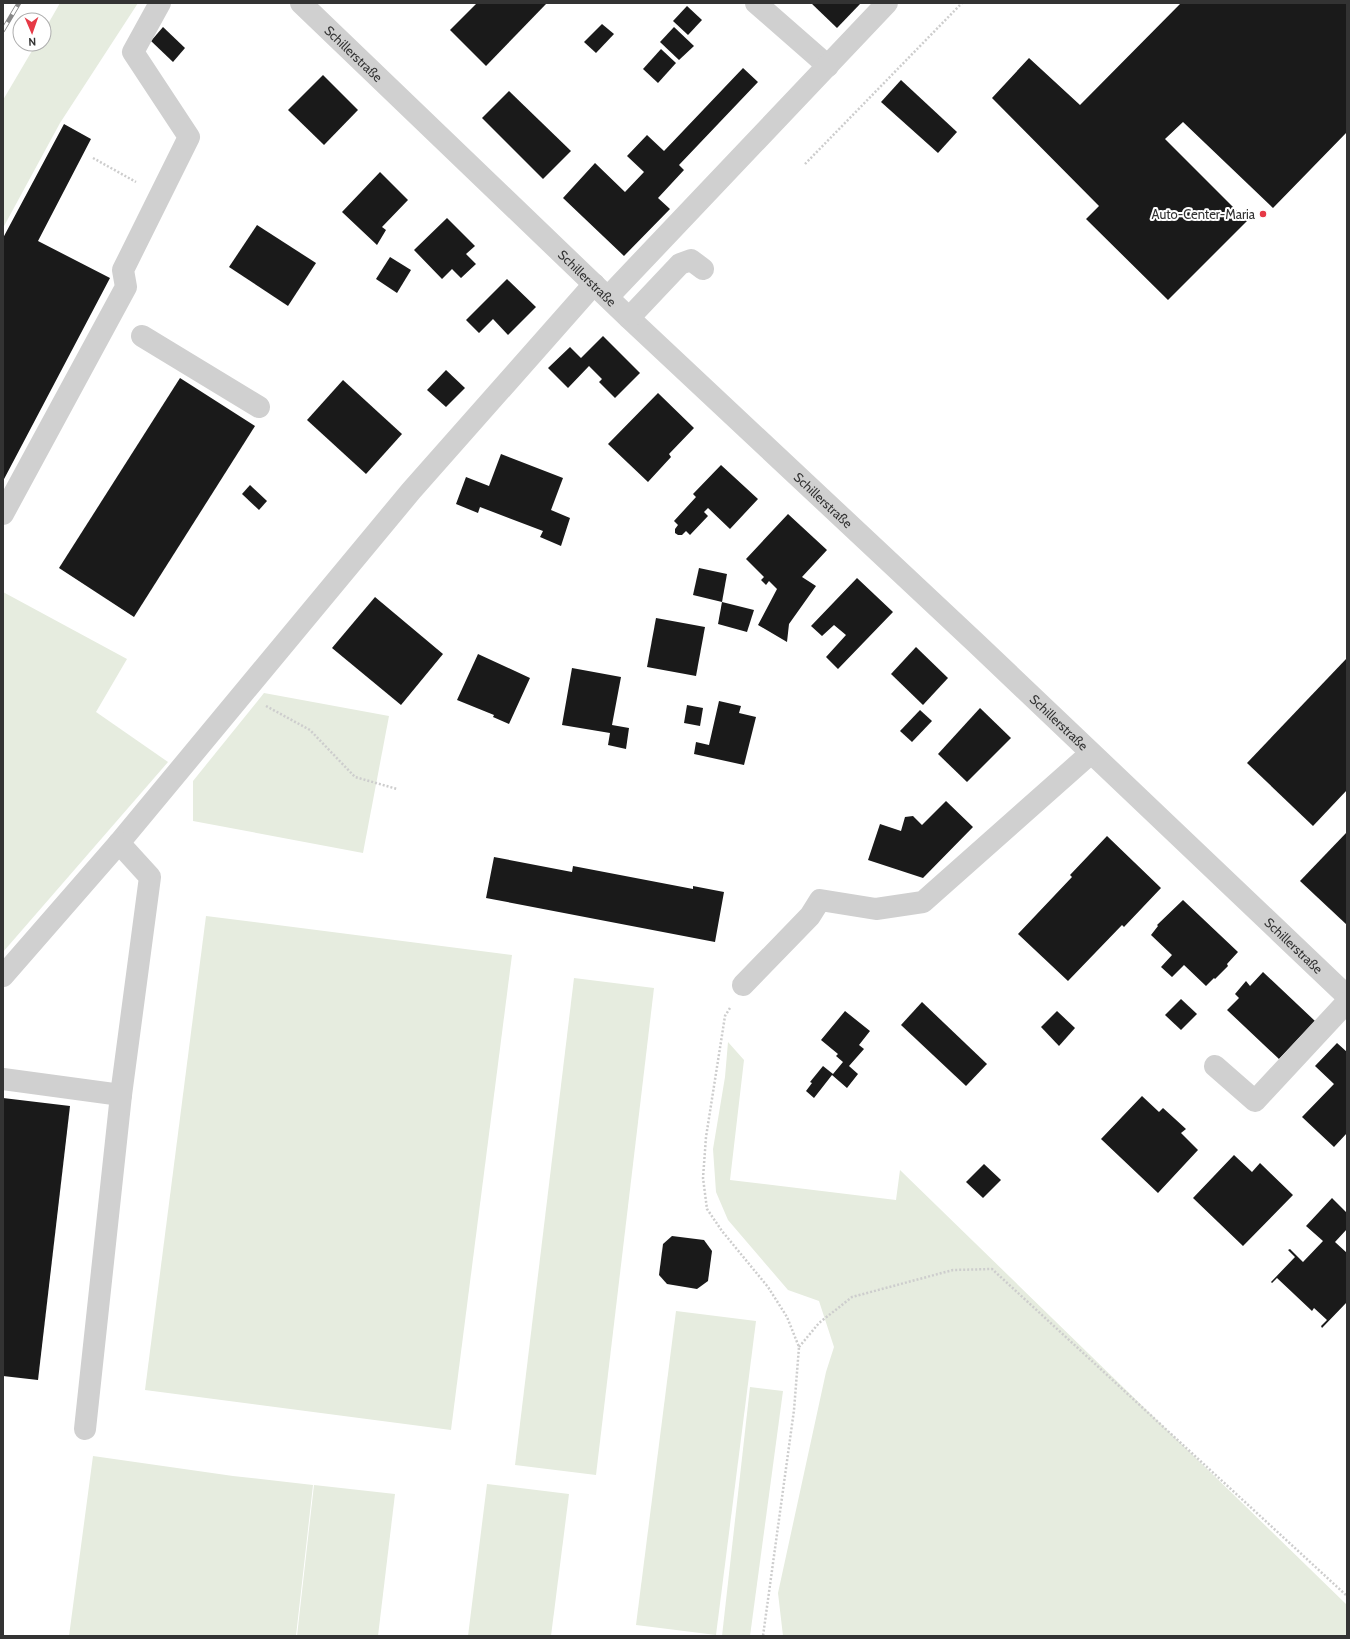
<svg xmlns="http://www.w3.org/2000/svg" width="1350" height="1639" viewBox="0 0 1350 1639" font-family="Cabin,sans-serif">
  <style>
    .green { fill: #e6ecdf }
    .building { fill: #1a1a1a }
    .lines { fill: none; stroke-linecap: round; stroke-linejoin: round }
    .path { stroke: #cdcdcd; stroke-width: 2.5; stroke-dasharray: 2 2; stroke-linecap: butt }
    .minor { stroke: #d0d0d0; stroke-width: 22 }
    .rail-casing { stroke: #888; stroke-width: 4.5 }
    .rail { stroke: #fff; stroke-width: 3; stroke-dasharray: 9; stroke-linecap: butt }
    .poi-dot { fill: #e63946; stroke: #fff; stroke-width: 1.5 }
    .labels { text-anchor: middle; stroke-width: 4; stroke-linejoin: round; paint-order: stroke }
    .street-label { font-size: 13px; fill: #333; stroke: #fff }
    .poi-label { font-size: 13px; fill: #333; stroke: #fff; text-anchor: end }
  </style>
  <rect width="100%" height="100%" fill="#fff"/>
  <!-- green -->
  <g class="green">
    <polygon points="60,3 138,3 60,123 3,228 3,100 36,44 44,44 44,31"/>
    <polygon points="3,592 127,659 96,712 168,762 3,952"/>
    <polygon points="264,693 389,716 363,853 193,821 193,781"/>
    <polygon points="206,916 512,955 451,1430 145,1390"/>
    <polygon points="574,978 654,988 596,1475 515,1465"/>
    <polygon points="728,1042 744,1060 730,1180 896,1200 900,1170 1347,1605 1347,1636 783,1636 778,1593 826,1372 834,1347 819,1301 788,1290 728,1220 716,1192 713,1149 725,1077"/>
    <polygon points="676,1311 756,1321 716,1635 636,1625"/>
    <polygon points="750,1387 783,1391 750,1636 722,1636"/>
    <polygon points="93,1456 233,1476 313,1485 296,1636 69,1636"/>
    <polygon points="487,1484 569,1494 551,1636 468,1636"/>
    <polygon points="314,1485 395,1494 378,1636 297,1636"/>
  </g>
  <!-- building -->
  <g class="building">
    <polygon points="477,3 547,3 486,66 450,30"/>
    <polygon points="811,3 861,3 837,28"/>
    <polygon points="1181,3 1347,3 1347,132 1273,208 1183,122 1165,139 1247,221 1168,300 1086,219 1099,206 992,98 1029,58 1080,105"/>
    <polygon points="687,6 702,20 688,35 673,21"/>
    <polygon points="602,24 614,34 596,53 584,42"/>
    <polygon points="163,27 185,48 173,62 151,41"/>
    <polygon points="674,27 694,46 679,60 660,42"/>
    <polygon points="661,49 676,63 658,83 643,69"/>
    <polygon points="743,68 758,82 679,165 684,170 658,198 670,209 624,256 563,198 595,163 625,192 644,172 627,156 647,135 664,151"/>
    <polygon points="323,75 358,110 324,145 288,110"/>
    <polygon points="901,80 957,132 938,153 881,102"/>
    <polygon points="509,91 571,151 543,179 482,118"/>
    <polygon points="64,124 91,139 38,241 110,278 3,481 3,238"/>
    <polygon points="380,172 408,200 382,227 386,230 377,245 342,212"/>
    <polygon points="447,218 475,246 466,254 476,264 461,278 452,269 442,279 414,250"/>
    <polygon points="257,225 316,263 288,306 229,267"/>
    <polygon points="390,257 411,270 397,293 376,279"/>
    <polygon points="507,279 536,307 508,335 493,319 479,333 466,320"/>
    <polygon points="603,336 640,373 615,398 599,382 602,379 589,366 568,388 548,368 570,347 581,358"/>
    <polygon points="446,370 465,388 446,407 427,390"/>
    <polygon points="180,378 255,426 134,617 59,568"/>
    <polygon points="343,380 402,434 366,474 307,420"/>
    <polygon points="658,393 694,428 669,454 671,457 648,482 608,444"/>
    <polygon points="501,454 563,478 551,510 570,518 561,546 540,537 543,531 480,507 478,513 456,504 466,477 489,486"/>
    <polygon points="721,465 758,499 730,529 708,508 704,512 708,516 690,535 686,531 682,535 678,535 675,533 675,529 678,525 674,521 696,497 693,494"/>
    <polygon points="250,485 267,501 259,510 242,494"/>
    <polygon points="788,514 827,550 802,577 816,586 789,624 787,642 758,625 777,589 769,581 766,585 761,580 764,577 746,559"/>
    <polygon points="699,568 727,574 722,602 693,595"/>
    <polygon points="857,578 893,612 838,669 826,657 846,635 834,625 822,636 811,626"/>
    <polygon points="375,597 443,654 401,705 332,648"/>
    <polygon points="722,602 754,610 747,632 718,624"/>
    <polygon points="656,618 705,627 696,676 647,667"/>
    <polygon points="916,647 948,678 923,705 891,674"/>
    <polygon points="478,654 530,678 509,724 493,717 494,715 457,700"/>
    <polygon points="1347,658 1347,790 1313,826 1247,763"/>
    <polygon points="572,668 621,677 612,725 629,728 626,749 608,745 610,733 562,725"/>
    <polygon points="719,701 741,706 739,713 756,717 744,765 694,754 696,742 709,745"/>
    <polygon points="687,705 703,708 700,726 684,723"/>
    <polygon points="980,708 1011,738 967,782 938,754"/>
    <polygon points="920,710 932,721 912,742 900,731"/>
    <polygon points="946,801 973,827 923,878 868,860 880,824 901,831 905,817 913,816 922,825"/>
    <polygon points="1347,832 1347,925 1300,881"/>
    <polygon points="1107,836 1161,888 1124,927 1122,925 1068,981 1018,934 1072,877 1070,875"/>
    <polygon points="494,857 572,872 573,866 693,889 693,886 724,892 715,942 486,898"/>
    <polygon points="1183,900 1238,952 1227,964 1228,966 1215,979 1214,978 1206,986 1184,965 1172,977 1161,967 1172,955 1151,935 1158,926 1157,925"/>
    <polygon points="1263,972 1315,1021 1279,1059 1227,1010 1239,998 1235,994 1246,981 1250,986"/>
    <polygon points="1181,999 1197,1014 1181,1030 1165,1015"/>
    <polygon points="922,1002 987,1064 966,1086 901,1025"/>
    <polygon points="845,1011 870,1031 859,1045 864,1049 849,1066 858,1074 847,1088 832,1075 814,1098 806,1091 812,1083 810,1082 823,1066 833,1074 843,1062 836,1056 838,1054 821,1040"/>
    <polygon points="1057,1011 1075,1028 1059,1046 1041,1027"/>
    <polygon points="1337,1043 1347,1052 1347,1133 1334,1147 1302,1117 1334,1084 1315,1066"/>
    <polygon points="1142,1096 1159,1112 1163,1108 1186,1129 1181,1133 1198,1150 1158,1193 1101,1139"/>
    <polygon points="3,1098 70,1106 38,1380 3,1376"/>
    <polygon points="1234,1155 1252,1172 1260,1163 1293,1195 1243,1246 1193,1198"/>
    <polygon points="984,1164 1001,1180 983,1198 966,1182"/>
    <polygon points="1332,1198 1347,1213 1347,1229 1335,1242 1347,1253 1347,1302 1322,1328 1321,1326 1327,1320 1314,1308 1312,1311 1277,1278 1272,1283 1271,1282 1295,1257 1288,1250 1290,1249 1303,1262 1323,1241 1306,1226"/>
    <polygon points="672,1236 704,1240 712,1251 708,1281 697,1289 667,1284 659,1275 663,1244"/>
  </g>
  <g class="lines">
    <!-- path -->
    <g class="path">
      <polyline points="93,158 136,182"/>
      <polyline points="805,164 962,3"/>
      <polyline points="266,706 310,730 355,777 397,789"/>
      <polyline points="730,1008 725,1016 706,1137 703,1178 707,1209 722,1231 768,1287 787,1317 799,1347 794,1410 763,1636"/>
      <polyline points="799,1347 819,1323 852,1297 953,1270 992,1269 1347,1596"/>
    </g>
    <!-- minor -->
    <g class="minor">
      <path id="s1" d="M301 3 629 318 977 644 1347 996"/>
      <polyline points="756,3 828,66"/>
      <polyline points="608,297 887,3"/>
      <polyline points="629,318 680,264 691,260 703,269"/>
      <polyline points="142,336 259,407"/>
      <polyline points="3,514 126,287 123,270 189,137 133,52 160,3"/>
      <polyline points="3,976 119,843 411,491 594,284"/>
      <polyline points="743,985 810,916 820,900 876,909 923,902 1091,753"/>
      <polyline points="1215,1066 1255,1101 1347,1002"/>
      <polyline points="3,1079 121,1095"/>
      <polyline points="85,1429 121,1095 150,877 119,843"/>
    </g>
    <!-- rail casing -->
    <g class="rail-casing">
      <polyline id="rail" points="3,30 19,3"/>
    </g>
    <!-- rail -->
    <use href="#rail" class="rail"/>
  </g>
  <!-- markers -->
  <circle class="poi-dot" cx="1263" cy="214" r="4"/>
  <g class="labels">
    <!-- street labels -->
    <g class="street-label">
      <text dy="5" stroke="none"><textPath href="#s1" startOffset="73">Schillerstraße</textPath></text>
      <text dy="5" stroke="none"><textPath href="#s1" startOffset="397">Schillerstraße</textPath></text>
      <text dy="5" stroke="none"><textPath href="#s1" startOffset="721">Schillerstraße</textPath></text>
      <text dy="5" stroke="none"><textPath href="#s1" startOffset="1045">Schillerstraße</textPath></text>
      <text dy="5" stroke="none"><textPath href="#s1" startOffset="1369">Schillerstraße</textPath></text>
    </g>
    <!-- poi labels -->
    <g class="poi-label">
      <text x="1255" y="219">Auto-Center-Maria</text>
    </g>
  </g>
  <!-- border -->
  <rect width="1350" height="1639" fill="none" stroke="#333333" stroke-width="8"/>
  <!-- north arrow -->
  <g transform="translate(32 32) rotate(178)"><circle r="19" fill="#ffffff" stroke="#adadad"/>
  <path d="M0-3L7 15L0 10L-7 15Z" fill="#e63946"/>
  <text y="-6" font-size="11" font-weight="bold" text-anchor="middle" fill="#333333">N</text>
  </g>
</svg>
